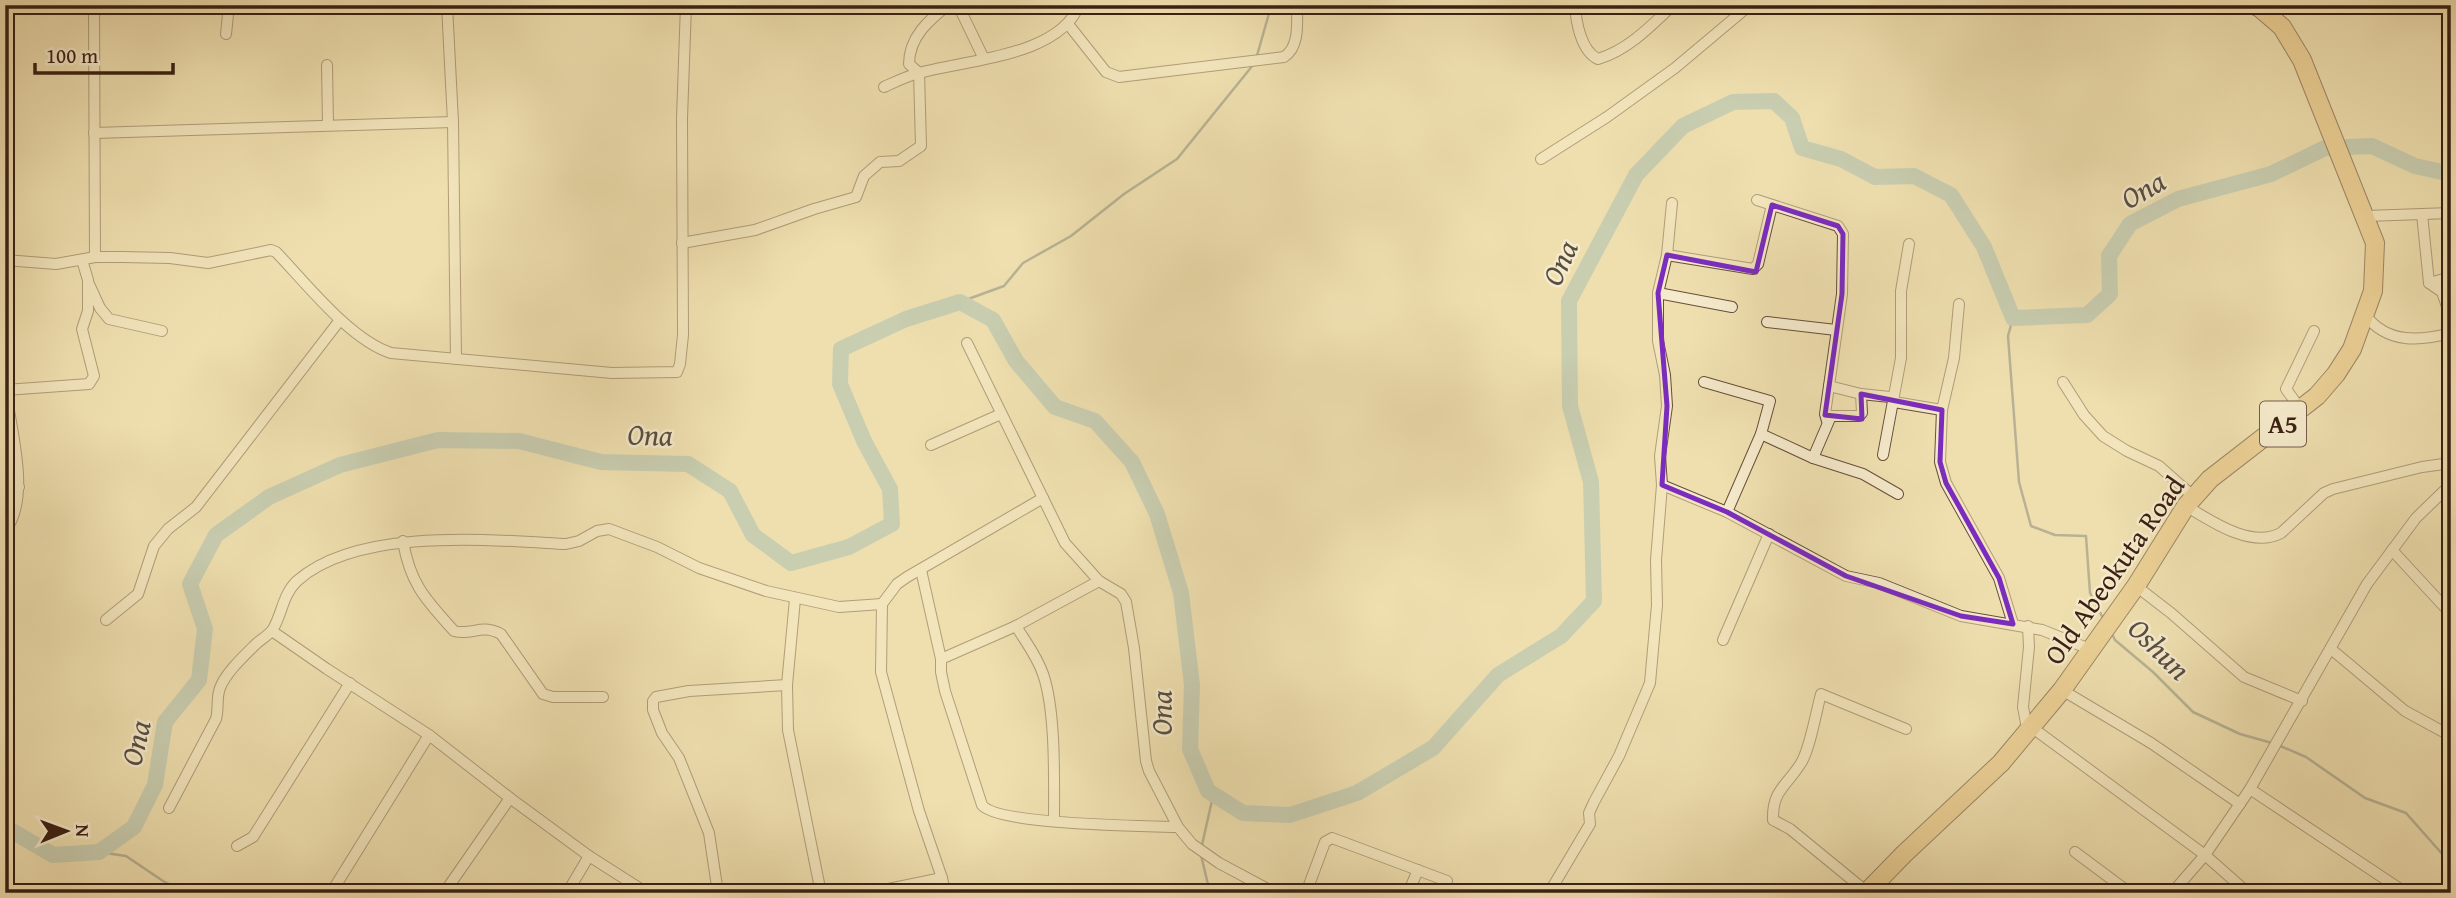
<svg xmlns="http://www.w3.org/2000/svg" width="2456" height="898" viewBox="0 0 2456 898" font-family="'Gentium Book Plus',serif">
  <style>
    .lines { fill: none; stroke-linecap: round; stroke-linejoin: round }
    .stream { stroke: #757d74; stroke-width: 2.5 }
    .river { stroke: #9cbbb4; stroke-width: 16 }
    .minor-casing { stroke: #674f3a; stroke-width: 12 }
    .trunk-casing { stroke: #3a1f13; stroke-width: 20 }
    .minor { stroke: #f5eacb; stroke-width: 10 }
    .trunk { stroke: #e8c078; stroke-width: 18 }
    .marked { fill: none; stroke: #7b2cbf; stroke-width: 5; stroke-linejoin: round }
    .labels { text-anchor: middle; stroke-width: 5; stroke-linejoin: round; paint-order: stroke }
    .shield { fill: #f5eacb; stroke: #725c4a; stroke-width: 2 }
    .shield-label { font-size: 26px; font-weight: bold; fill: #3a1f13 }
    .street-label { font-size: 28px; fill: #3a1f13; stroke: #f5eacb }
    .water-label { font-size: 30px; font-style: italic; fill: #574e43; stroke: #f5eacb }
  </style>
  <rect width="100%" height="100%" fill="#efdfaf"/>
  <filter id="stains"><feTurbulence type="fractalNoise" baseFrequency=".00286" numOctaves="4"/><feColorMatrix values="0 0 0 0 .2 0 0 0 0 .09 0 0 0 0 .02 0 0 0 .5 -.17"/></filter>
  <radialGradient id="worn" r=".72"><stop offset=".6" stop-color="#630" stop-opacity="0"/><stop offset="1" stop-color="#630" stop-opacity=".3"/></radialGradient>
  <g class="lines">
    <!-- stream -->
    <g class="stream">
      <polyline points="1256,59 1270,10 1268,5"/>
      <polyline points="960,302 1004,286 1023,263 1071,236 1124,194 1177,159 1253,65"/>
      <polyline points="2013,318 2008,336 2019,482 2031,526 2055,535 2086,536 2090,593 2104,620"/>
      <polyline points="2111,632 2115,640 2153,672 2193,712 2240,734 2272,743"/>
      <polyline points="2278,745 2306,757 2365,798 2406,813 2451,864"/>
      <polyline points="1202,845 1213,796"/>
      <polyline points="99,852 126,856 163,881 186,893"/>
      <polyline points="1201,855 1210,893"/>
    </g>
    <!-- river -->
    <polyline class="river" points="5,827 53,855 99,852 134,827 155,785 165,722 199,680 205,629 190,584 216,535 269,497 340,465 438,440 519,441 601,462 688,464 730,491 753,535 791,563 849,547 892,524 890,489 864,441 840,384 841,349 906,319 960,302 993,320 1016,361 1055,407 1095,421 1132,462 1157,514 1181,593 1192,685 1190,749 1208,791 1243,813 1290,815 1357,793 1433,748 1498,675 1561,636 1594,601 1591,482 1570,406 1569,301 1636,175 1683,126 1733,102 1774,101 1792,118 1802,148 1841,159 1875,177 1914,176 1951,195 1984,247 2013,318 2087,315 2110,294 2109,256 2130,224 2178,199 2271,174 2325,148 2372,146 2415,166 2451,174"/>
    <!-- minor casing -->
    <g class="minor-casing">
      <g id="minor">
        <polyline points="94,5 95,257"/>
        <polyline points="447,5 453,122 456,359"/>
        <polyline points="958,5 984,59"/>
        <path d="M1575 5C1576 22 1581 51 1598 59 1628 50 1651 26 1673 5"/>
        <path d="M1068 24 1106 72 1119 77 1284 57C1300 47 1297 22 1297 5"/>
        <polyline points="226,34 229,5"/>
        <polyline points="327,65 328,125"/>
        <path d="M884 87C895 82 907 76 919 73 966 60 1060 56 1079 5"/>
        <polyline points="94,133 453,122"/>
        <polyline points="1541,159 1607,117 1675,68 1750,5"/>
        <polyline points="1757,200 1838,226 1843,234 1842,294 1829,386 1861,394 1890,397 1894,402 1942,410"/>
        <polyline points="2422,214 2429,283 2442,292 2451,318"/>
        <polyline points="2366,216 2451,213"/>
        <path d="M682 243 755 230 814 209 856 197 864 176 880 162 899 161 921 146 919 73 909 64C909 37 929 20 948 5"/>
        <polyline points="1667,255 1753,269 1758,264 1772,205"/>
        <path d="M5 260 56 264 95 257H122L170 258 208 263 271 250 276 252C306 283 350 340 391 353L612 373 677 372 680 364 683 335 682 118 686 5"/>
        <polyline points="2429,283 2451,277"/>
        <polyline points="89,284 100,308 109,319 162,331"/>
        <polyline points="1658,293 1732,307"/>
        <polyline points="1959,304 1954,358 1942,410 1940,462 1946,483 1999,578 2013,624"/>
        <path d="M2366 316C2388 344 2420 341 2451 333"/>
        <polyline points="1767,322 1836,330"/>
        <polyline points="967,343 1065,543 1099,581 1121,594 1126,602 1134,648 1146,761 1149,771 1178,827 1192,844 1219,863 1275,893"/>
        <polyline points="1704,382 1770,401 1761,434 1727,512"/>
        <polyline points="2063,382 2084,415 2103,436 2127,451 2159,466 2194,497"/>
        <polyline points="5,390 89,384 94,376 82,329 88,311 88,280 82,260"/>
        <polyline points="2301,410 2286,389 2314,331"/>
        <polyline points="1827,421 1825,414 1829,386"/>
        <polyline points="1761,434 1813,458 1863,474 1898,494"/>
        <polyline points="931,445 1001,414"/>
        <polyline points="1883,455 1901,358 1901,291 1909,244"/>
        <polyline points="1813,458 1831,416 1859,416 1862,413 1861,394"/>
        <polyline points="1662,485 1727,512 1846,576 1879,583 1961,616 2042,630 2092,650"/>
        <polyline points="5,487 19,487"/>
        <path d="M2186 506C2211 521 2251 549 2281 533L2324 493 2333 489 2422 467 2451 463"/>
        <path d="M5 531C32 497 10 427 5 386"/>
        <path d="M403 541C410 584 426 600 454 631 473 636 480 623 501 634L543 694 553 697H603"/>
        <polyline points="2392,550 2451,614"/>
        <path d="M921 570 941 659V672L945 691 982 805C997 825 1147 826 1178 827"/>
        <polyline points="2136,586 2171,613 2244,677 2302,701"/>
        <polyline points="795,599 787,685 788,730 821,893"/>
        <polyline points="106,620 138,594 154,546 168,529 196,507 340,320"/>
        <path d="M1016 626C1025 641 1037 656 1043 674 1056 711 1054 781 1054 821"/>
        <polyline points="2028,626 2029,647 2023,707 2026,723 2205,855 2248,893"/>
        <polyline points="272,631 327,669 429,735 510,798 589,856 647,893"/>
        <polyline points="1723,640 1769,534"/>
        <polyline points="2331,649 2405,711 2451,736"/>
        <polyline points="941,659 1016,626 1099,581"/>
        <polyline points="2062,690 2151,743 2240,804"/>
        <polyline points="2250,789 2406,893"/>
        <path d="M169 808 216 719C219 709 216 698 220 688 226 672 245 655 257 643 263 638 269 635 273 629 282 614 283 594 297 581 357 527 491 540 566 544L579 541 597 531 609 529 657 547 699 568 766 591 839 607 882 604"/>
        <polyline points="237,846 253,837 350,683"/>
        <polyline points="2075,852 2130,893"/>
        <path d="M1867 892 1790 829 1773 820C1772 790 1787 786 1801 763 1810 749 1816 712 1821 694L1906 729"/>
        <polyline points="331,893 429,735"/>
        <polyline points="444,893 510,798"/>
        <polyline points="567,893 589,856"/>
        <polyline points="718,893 709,833 679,758 662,733 653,710 653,701 656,697 689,691 787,685"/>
        <polyline points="869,893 942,878"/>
        <polyline points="945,893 942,878 919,811 881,672 882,604 897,584 907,577 1043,498"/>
        <polyline points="1306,893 1325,842 1332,838 1447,881"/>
        <polyline points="1408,893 1418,870"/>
        <polyline points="1549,893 1590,824 1589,813 1594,802 1619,756 1650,683 1657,605 1656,560 1662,485 1660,456 1667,406 1665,375 1658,341 1658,293 1667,255 1672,203"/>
        <polyline points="2172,893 2205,855 2250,789 2367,584 2416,518 2451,484"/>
      </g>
    </g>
    <!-- trunk casing -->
    <g class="trunk-casing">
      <polyline id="trunk" points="1866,893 1904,854 2001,763 2062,690 2136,586 2186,506 2210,479 2317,396 2336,374 2352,349 2373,291 2375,243 2302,60 2282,27 2260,8 2254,5"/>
    </g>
    <!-- minor -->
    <use href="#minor" class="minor"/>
    <!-- trunk -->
    <use href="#trunk" class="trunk"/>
  </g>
  <!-- marked area -->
  <path d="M0 0H2456V898H0ZM1772 205 1838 226 1843 234 1842 294 1825 415 1862 419 1861 394 1942 410 1940 462 1946 483 1999 578 2013 624 1961 616 1846 576 1727 512 1662 485 1667 406 1658 293 1667 255 1756 272Z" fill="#efdfaf" fill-opacity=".55" fill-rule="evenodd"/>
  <path class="marked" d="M1772 205 1838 226 1843 234 1842 294 1825 415 1862 419 1861 394 1942 410 1940 462 1946 483 1999 578 2013 624 1961 616 1846 576 1727 512 1662 485 1667 406 1658 293 1667 255 1756 272Z"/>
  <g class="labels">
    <!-- shield labels -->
    <rect class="shield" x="2260" y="401.5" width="46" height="45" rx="5"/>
    <g class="shield-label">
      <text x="2283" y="433">A5</text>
    </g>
    <!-- street labels -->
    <g class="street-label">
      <text transform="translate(2114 570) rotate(-55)" y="10">Old Abeokuta Road</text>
    </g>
    <!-- water labels -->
    <g class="water-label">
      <text transform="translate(2143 190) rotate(-30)" y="10">Ona</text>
      <text transform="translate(1560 263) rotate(-65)" y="10">Ona</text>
      <text transform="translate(650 435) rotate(1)" y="10">Ona</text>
      <text transform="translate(2159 649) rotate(45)" y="10">Oshun</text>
      <text transform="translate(1162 713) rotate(-90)" y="10">Ona</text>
      <text transform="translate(136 743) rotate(-77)" y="10">Ona</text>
    </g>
  </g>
  <!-- margin -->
  <rect width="2456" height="898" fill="none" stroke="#efdfaf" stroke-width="28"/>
  <rect x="7" y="7" width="2442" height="884" fill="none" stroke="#3a1f13" stroke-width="3.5"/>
  <rect x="14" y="14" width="2428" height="870" fill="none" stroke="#3a1f13" stroke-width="2"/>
  <!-- north arrow -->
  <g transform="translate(66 831) rotate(89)" stroke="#f5eacb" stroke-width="5" paint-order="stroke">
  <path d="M0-5L12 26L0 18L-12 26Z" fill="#3a1f13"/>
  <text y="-10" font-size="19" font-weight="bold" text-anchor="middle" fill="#3a1f13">N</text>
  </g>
  <!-- scale -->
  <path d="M35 63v10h138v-10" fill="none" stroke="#3a1f13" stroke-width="3.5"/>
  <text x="46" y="63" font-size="21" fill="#3a1f13" stroke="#f5eacb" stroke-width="5" paint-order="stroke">100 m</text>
  <rect width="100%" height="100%" filter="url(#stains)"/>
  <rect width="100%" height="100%" fill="url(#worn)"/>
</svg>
